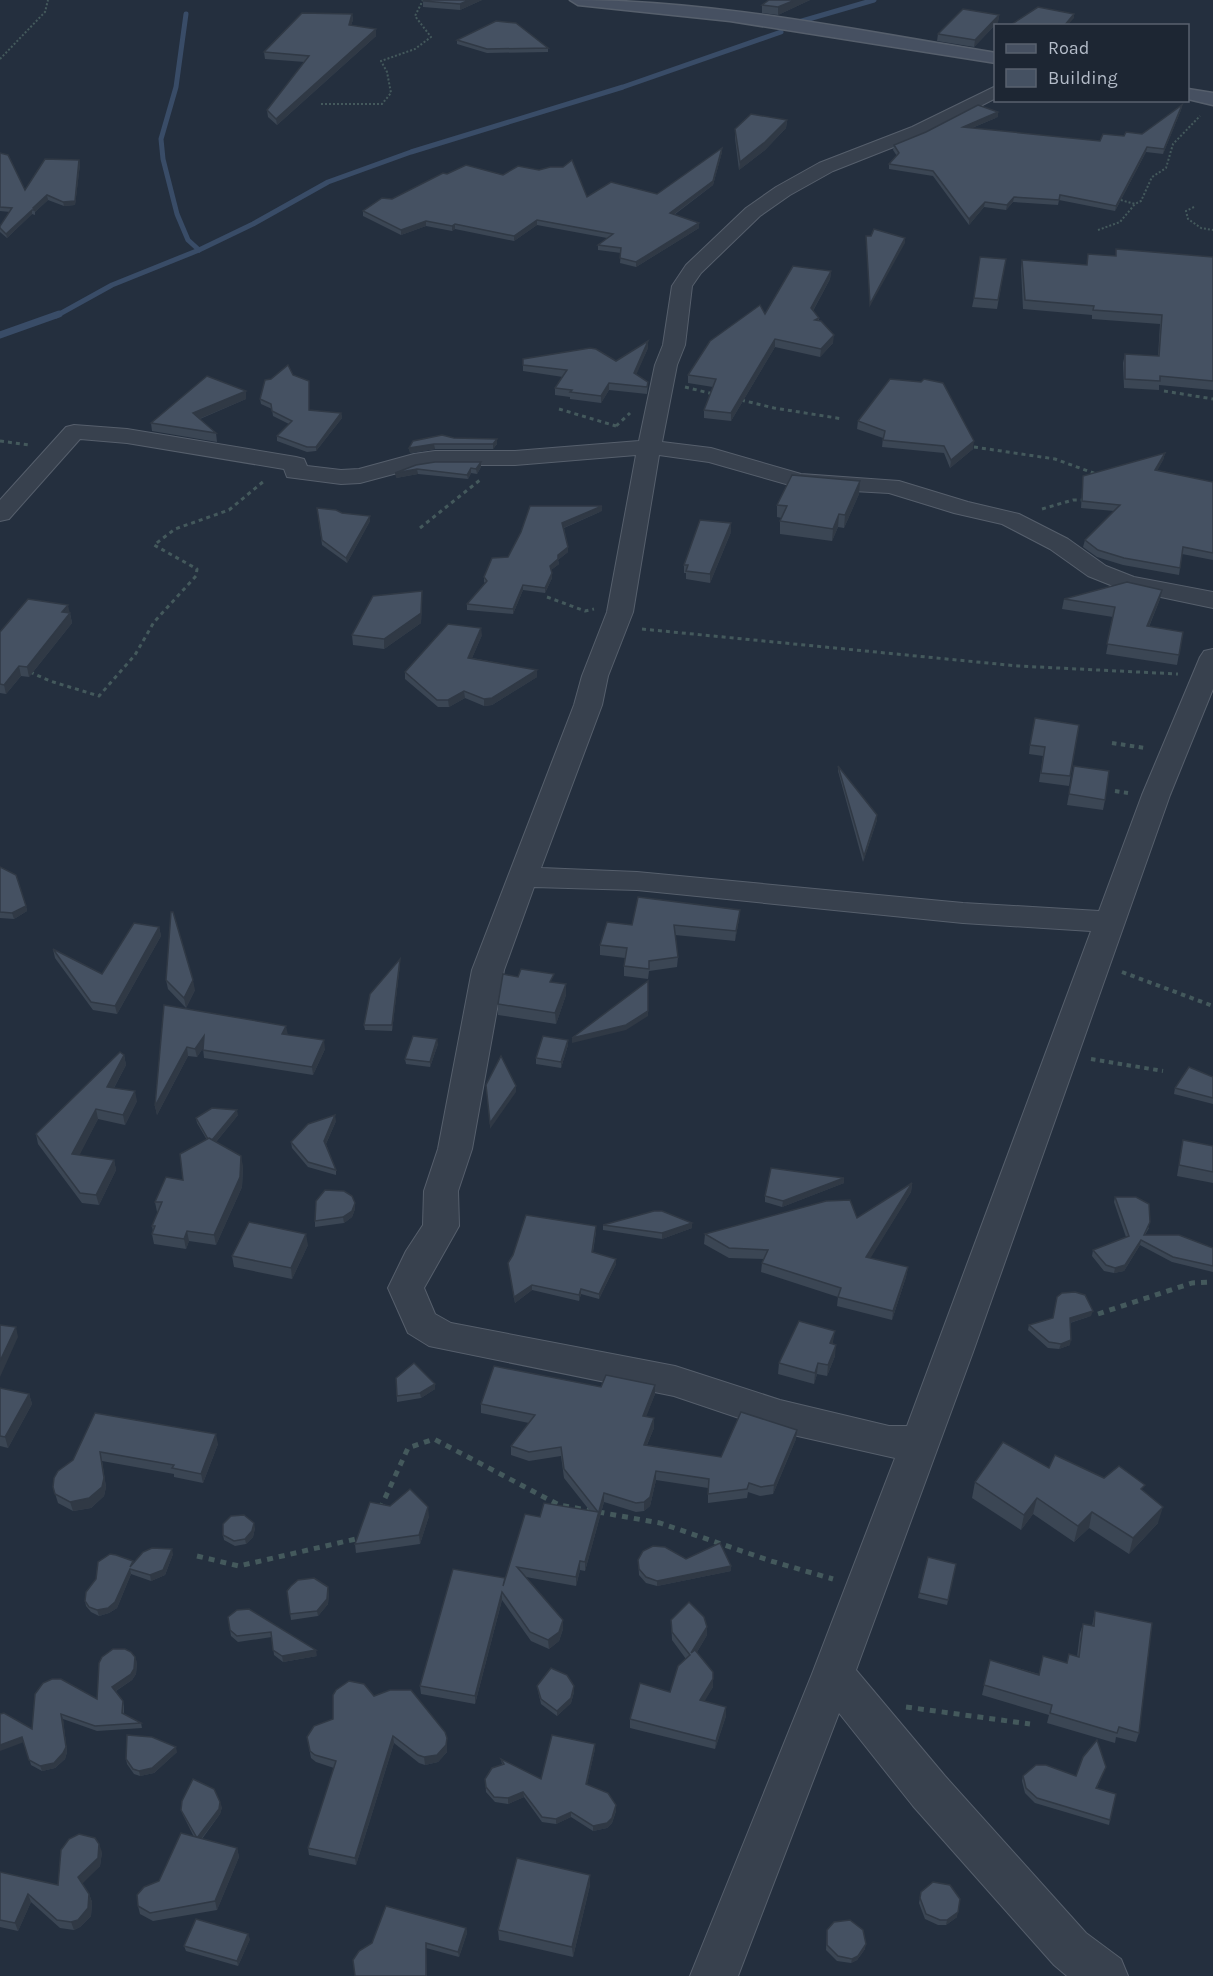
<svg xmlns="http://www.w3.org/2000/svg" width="1213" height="1976" viewBox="0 0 1213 1976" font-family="Karla,sans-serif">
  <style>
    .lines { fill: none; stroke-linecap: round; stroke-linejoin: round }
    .stream-far1 { stroke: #394c67; stroke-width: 5 }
    .stream { stroke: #394c67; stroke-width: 7 }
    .street-casing { stroke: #565f6c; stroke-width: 2 }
    .secondary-casing { stroke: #565f6c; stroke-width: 3 }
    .path-far3 { stroke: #44595c; stroke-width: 2; stroke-dasharray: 2 2; stroke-linecap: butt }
    .path-far2 { stroke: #44595c; stroke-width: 3; stroke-dasharray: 4 4; stroke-linecap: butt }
    .path-far1 { stroke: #44595c; stroke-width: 4; stroke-dasharray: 4.5 4.5; stroke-linecap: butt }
    .path { stroke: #44595c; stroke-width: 5; stroke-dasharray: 6 6; stroke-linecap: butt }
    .street { fill: #38414e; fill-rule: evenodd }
    .secondary { fill: #465061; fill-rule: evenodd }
    .wall { fill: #3b4654 }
    .shaded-wall { fill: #303945 }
    .building { fill: #455162; stroke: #303945; stroke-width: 1.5 }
  </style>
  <rect width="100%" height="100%" fill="#242f3e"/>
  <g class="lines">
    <!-- stream-far1 -->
    <g class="stream-far1">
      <polyline points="186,14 176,87 161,139 163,159 177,214 188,240 199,250"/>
      <polyline points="795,23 874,0"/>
      <polyline points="56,316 112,285 199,250 253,224 328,182 411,152 623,87 781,32"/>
    </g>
    <!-- stream -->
    <polyline class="stream" points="0,335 59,314"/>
    <!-- street casing -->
    <g class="street-casing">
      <path id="street" d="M996 86V98L924 135 833 171 790 195 760 216 701 273 692 286 685 345 677 365 662 442 711 448 801 474 899 481 968 502 1019 514 1068 539 1106 566 1134 577 1213 592V608L1118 588 1088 576 1050 549 1002 524 954 513 889 493 800 488 709 462 659 455 633 612 608 676 602 705 541 868 637 872 963 903 1099 911 1142 795 1200 657 1204 651 1213 649V689L1170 795 973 1352 856 1670 945 1776 1086 1933 1121 1959 1128 1976H1067L1054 1965 913 1806 839 1713 738 1976H690L812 1674 895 1458 780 1432 674 1396 429 1346 408 1333 388 1288 406 1251 423 1225 424 1191 438 1149 472 970 574 705 582 676 607 612 636 455 515 465H435L416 468 360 483 341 484 287 477 284 469 127 443 80 439 9 519 0 521V500L66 427 74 425 127 429 296 457 304 459 307 466 341 470 359 469 414 454 435 451H515L639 441 655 365 663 345 672 286 686 265 746 208 776 187 819 163 912 127ZM534 887 637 890 963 923 1091 931 907 1426H889L780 1400 675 1366 451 1323 435 1314 424 1288 459 1226 458 1191 472 1149 504 970Z"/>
    </g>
    <!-- secondary casing -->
    <g class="secondary-casing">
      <g id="secondary">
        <path d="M570 0C713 0 855 30 996 53V63L730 21 578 5Z"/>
        <polygon points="1188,89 1213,93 1213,105 1188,99"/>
      </g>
    </g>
    <!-- path-far3 -->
    <g class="path-far3">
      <polyline points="0,59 45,12 48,0"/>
      <polyline points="321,104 382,104 391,93 387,72 381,61 415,49 431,37 415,16 423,0"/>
      <polyline points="1117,199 1135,204 1141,201 1152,177 1166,168 1173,144 1200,116"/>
      <polyline points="1194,207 1186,211 1188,219 1201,228 1213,230"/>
      <polyline points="1098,230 1120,222 1135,204"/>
    </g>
    <!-- path-far2 -->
    <g class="path-far2">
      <polyline points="685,387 713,394"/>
      <polyline points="1164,391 1213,399"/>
      <polyline points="741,400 774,408 843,419"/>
      <polyline points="559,409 616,426"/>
      <polyline points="616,426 630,413"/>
      <polyline points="0,441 29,445"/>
      <polyline points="974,447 1055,459 1099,475"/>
      <polyline points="1042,509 1073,500 1084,500"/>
      <polyline points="420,528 480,480"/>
      <polyline points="547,597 585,611 594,609"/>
      <polyline points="642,629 1018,666 1178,674"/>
      <polyline points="30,672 50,681 99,696 135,655 154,622 196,576 197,569 154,545 175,529 229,510 264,481"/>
    </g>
    <!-- path-far1 -->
    <g class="path-far1">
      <polyline points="1112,743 1145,748"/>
      <polyline points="1115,791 1128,793"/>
      <polyline points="1122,972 1213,1006"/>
      <polyline points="1091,1059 1163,1071"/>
    </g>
    <!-- path -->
    <g class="path">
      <polyline points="1098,1314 1192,1283 1213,1282"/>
      <polyline points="380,1509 408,1448 434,1439 559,1505 660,1523 771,1561 833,1579"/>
      <polyline points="197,1556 239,1566 360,1538"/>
      <polyline points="906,1707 1030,1724"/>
    </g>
    <!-- street -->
    <use href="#street" class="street"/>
    <!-- secondary -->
    <use href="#secondary" class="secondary"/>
  </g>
  <!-- wall -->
  <g class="wall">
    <polygon points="482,0 460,10 423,7 423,1"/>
    <polygon points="769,0 810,0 778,15 762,13 762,5"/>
    <polygon points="352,14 353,20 351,25 376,29 376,36 277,125 268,117 267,110 305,62 265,59 264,52"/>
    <polygon points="999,15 998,22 974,47 937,41 938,34"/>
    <polygon points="457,40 548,48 548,52 487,53 457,44"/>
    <polygon points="1182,105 1181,110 1163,154 1146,152 1115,211 1059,200 1058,205 1013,202 1006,210 984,207 969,225 933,176 889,169 889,164 897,156 893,150 894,145 998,117 972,128 1100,141 1142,134"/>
    <polygon points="787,120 786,128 765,150 739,170 735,138 735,129"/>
    <polygon points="722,148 722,152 713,185 674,215 699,223 699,228 636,267 620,263 621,253 598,250 598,245 607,238 537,225 514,241 455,229 452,231 426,226 401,235 363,216 363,211 392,199 447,174 503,175 587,197 657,194"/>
    <polygon points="0,153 25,190 79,160 80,164 75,205 64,206 48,200 35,212 35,215 32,214 7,238 0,232 0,226 10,212 0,211"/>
    <polygon points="1115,256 1213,257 1213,390 1159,385 1159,390 1124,388 1123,363 1125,354 1158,356 1160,324 1092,319 1092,315 1023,309 1021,269 1022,260 1086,265"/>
    <polygon points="1006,259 997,309 972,307 974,298"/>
    <polygon points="831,271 830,279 813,311 819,318 819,321 833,343 820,357 775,347 731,421 704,418 704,410 713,387 688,383 688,375 765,314"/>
    <polygon points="648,348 636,374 648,382 647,394 609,390 601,403 570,399 570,397 555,395 555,388 563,377 523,371 523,359 616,361"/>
    <polygon points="921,382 973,449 950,468 944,453 882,447 883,438 857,429 858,421"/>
    <polygon points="246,391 246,399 200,419 216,433 217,442 152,431 151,423"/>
    <polygon points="260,399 310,410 341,413 342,418 316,451 307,452 277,441 277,436 289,424 273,416 272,409 261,404"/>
    <polygon points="454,438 497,444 493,449 435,449 410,453 409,448"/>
    <polygon points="1165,453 1163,460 1157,470 1213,482 1213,560 1182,554 1179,575 1123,565 1097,557 1083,547 1085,540 1114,511 1081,508 1083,476"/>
    <polygon points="416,465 481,467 477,474 471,473 468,479 418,474 396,478"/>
    <polygon points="859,494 844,528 838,527 832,541 780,534 780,521 782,518 777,517 777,505"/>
    <polygon points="317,508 370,521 347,563 322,545"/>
    <polygon points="602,511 564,528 568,547 568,552 558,560 559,564 551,570 552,578 545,593 523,590 513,614 467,610 467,604 485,583 484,582 484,577 508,557 521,532"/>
    <polygon points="731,532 710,583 686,579 686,573 684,573 684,565"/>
    <polygon points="1162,590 1160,599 1149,627 1183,632 1177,665 1106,654 1113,617 1062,609 1064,599"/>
    <polygon points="422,601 421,623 384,649 353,645 352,635"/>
    <polygon points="69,613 70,613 72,623 29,677 21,676 6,694 0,693 0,632"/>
    <polygon points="482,635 472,658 537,670 537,677 492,705 484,706 465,698 449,707 438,707 405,679 405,672"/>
    <polygon points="1079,725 1069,786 1039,782 1043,756 1029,754 1030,745"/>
    <polygon points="838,766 877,820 863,862 838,771"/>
    <polygon points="1074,766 1105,800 1103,810 1067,805"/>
    <polygon points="0,867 26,906 27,911 14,919 0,918"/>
    <polygon points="740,910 739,919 735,941 675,935 678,957 677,967 649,971 648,979 624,976 624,966 625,958 600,955 600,945 632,925"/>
    <polygon points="159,927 161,936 117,1014 93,1010 55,958 53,949 102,974"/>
    <polygon points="400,964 392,1031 365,1030 364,1025"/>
    <polygon points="166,980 195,990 186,1008 168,989"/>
    <polygon points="554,982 566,995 556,1024 498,1015 498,1004"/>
    <polygon points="164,1005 288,1035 325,1049 313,1075 204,1058 203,1048 197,1057 188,1056 157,1115 155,1106"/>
    <polygon points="438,1044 430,1067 406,1064 405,1059"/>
    <polygon points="568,1045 561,1068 536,1064 536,1058"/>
    <polygon points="124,1055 126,1065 114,1088 137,1101 125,1125 98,1119 79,1155 114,1160 116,1170 99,1205 82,1203 38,1144 36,1134"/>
    <polygon points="1213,1077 1213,1104 1174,1094 1175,1088"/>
    <polygon points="238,1115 216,1142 243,1166 242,1187 216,1245 189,1241 186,1249 154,1244 152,1234 153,1231 152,1226 158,1212 157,1212 155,1202 183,1180 207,1140 197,1123 196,1118"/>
    <polygon points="336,1121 326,1144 336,1170 336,1175 308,1167 292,1148 291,1142"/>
    <polygon points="1183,1140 1213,1146 1213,1183 1177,1176"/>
    <polygon points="844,1178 844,1183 782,1207 765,1202 765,1196"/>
    <polygon points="912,1183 911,1192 870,1258 908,1267 906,1277 892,1320 837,1306 838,1297 761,1272 762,1263 764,1259 729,1258 704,1244 705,1234 857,1218"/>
    <polygon points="1115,1197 1149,1228 1145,1235 1213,1248 1213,1272 1172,1262 1140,1245 1124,1271 1114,1273 1104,1271 1092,1256 1093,1250 1126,1237 1114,1202"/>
    <polygon points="355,1209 352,1217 344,1223 315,1227 315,1221"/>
    <polygon points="692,1223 692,1228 662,1239 603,1230 603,1225"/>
    <polygon points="596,1232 593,1252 616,1259 616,1264 599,1299 581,1294 579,1301 532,1290 515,1303 508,1263"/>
    <polygon points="308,1245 292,1279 234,1267 232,1256"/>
    <polygon points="1091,1316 1070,1323 1070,1345 1059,1349 1048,1348 1028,1330 1029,1325"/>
    <polygon points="833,1342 833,1344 835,1356 827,1376 817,1374 814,1384 778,1374 779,1363"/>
    <polygon points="396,1378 435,1384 435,1389 421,1398 397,1402"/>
    <polygon points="655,1385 655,1394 646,1416 654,1428 647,1445 721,1457 796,1439 773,1494 760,1496 748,1492 747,1498 708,1503 708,1488 656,1480 650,1506 644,1511 636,1512 604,1502 585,1571 580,1570 576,1586 526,1577 563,1620 563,1629 559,1641 549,1649 531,1641 502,1600 475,1704 421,1694 420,1686 505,1578 540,1517 590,1511 564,1478 561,1456 529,1461 511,1455 511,1446 529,1423 481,1413 481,1404 601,1387"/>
    <polygon points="0,1388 29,1394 32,1404 8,1448 0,1446"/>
    <polygon points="95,1413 218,1444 203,1483 174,1477 174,1474 102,1461 106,1487 104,1496 91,1508 73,1511 58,1503 53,1487 73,1460"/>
    <polygon points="1049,1468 1104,1478 1143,1491 1158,1523 1129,1554 1089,1528 1074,1542 1033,1514 1021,1530 972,1498 975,1482"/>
    <polygon points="429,1516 420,1544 356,1553 355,1544"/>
    <polygon points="255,1528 253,1537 246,1544 235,1546 224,1540 223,1535"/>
    <polygon points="173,1554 165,1575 151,1581 131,1574 117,1608 109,1613 99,1616 91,1612 86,1606 85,1601 133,1561 134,1563"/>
    <polygon points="686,1559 731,1566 731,1571 657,1586 646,1583 639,1575 638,1560"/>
    <polygon points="956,1564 947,1605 918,1598 919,1593"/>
    <polygon points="287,1591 329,1592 328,1604 318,1616 291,1620"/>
    <polygon points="237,1610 317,1656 283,1662 274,1655 272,1637 238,1642 231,1636 230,1630"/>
    <polygon points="1095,1611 1139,1733 1136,1742 1116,1737 1115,1743 1047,1723 1049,1715 982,1695 990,1660 1039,1674 1066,1663 1077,1657 1080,1633 1083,1624 1092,1626"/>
    <polygon points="671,1620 707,1635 697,1652 713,1687 704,1701 726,1716 715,1749 630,1728 630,1719 670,1692 686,1659 672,1640"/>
    <polygon points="137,1662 136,1674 132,1680 116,1691 123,1701 124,1706 124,1714 141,1723 142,1728 97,1731 63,1719 67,1752 65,1759 55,1768 42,1771 31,1765 24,1742 32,1729 35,1694 97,1699"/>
    <polygon points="537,1686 574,1686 574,1692 571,1703 557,1716 541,1704 538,1691"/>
    <polygon points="374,1696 447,1745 447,1752 438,1762 425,1765 419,1763 394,1743 356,1865 309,1855 308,1848 334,1768 316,1762 311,1758 307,1737 333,1719"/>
    <polygon points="595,1744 595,1749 587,1784 616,1811 612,1823 607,1828 593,1831 571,1817 556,1824 542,1822 524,1797 508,1804 495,1802 486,1792 485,1779 502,1764 501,1759 541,1779"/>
    <polygon points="177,1752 154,1773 140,1776 134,1774 127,1764 126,1759"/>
    <polygon points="1106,1767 1097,1788 1110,1820 1109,1825 1035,1803 1025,1793 1022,1781 1023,1776 1076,1776"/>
    <polygon points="222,1807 220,1814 202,1839 237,1848 239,1857 217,1910 153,1921 140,1914 138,1906 159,1881 194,1837 183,1815 181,1810"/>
    <polygon points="102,1852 100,1866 82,1883 89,1894 92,1902 91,1916 80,1927 74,1930 60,1928 31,1902 18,1931 0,1927 0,1872 58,1885"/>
    <polygon points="590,1875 590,1885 573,1957 499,1940 498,1930"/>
    <polygon points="921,1892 957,1917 946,1925 938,1925 925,1919 919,1903"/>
    <polygon points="466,1928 467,1933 459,1957 426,1948 427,1976 355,1976 353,1960"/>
    <polygon points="827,1930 865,1949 857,1960 851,1963 837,1961 826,1950"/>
    <polygon points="250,1939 238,1966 186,1951 184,1946"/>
  </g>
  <!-- shaded-wall -->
  <g class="shaded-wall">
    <polygon points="469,0 482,0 460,10 460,4"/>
    <polygon points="795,0 810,0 778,15 778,7"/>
    <polygon points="352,14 353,20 349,31 349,25"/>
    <polygon points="1074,14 1074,18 1067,26 1064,26"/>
    <polygon points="999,15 998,22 974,47 975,40"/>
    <polygon points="376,29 376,36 277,125 276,119"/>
    <polygon points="1182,105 1181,110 1163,154 1164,149"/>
    <polygon points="998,112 998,117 962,132 963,127"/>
    <polygon points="787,120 786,128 765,150 739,170 740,162"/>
    <polygon points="1147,147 1146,152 1115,211 1116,206"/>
    <polygon points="722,148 722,152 713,185 669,218 670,213"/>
    <polygon points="79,160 80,164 75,205 64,206 63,202"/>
    <polygon points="47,195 48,200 35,212 33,208"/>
    <polygon points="1014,197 1013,202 1006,210 1007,205"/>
    <polygon points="985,202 984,207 969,225 969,219"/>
    <polygon points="32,210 32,214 7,238 6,234"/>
    <polygon points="537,220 537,225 514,241 514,236"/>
    <polygon points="426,221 426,226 401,235 401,230"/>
    <polygon points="699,223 699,228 636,267 636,262"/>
    <polygon points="455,224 455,229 452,231 452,226"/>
    <polygon points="905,238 905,243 869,308 870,304"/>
    <polygon points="831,271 830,279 810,316 811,308"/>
    <polygon points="834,335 833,343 820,357 821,349"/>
    <polygon points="775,339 775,347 731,421 731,413"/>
    <polygon points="648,341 648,348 634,380 634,373"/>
    <polygon points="609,383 609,390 601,403 601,396"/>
    <polygon points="246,391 246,399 194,421 193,413"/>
    <polygon points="341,413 342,418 316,451 316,447"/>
    <polygon points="497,439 497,444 493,449 493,444"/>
    <polygon points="974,441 973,449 950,468 951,460"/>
    <polygon points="434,444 435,449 410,453 409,448"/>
    <polygon points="1165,453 1163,460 1154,477 1155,470"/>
    <polygon points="481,462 481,467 477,474 476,469"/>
    <polygon points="471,468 471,473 468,479 467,475"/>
    <polygon points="417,469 418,474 396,478 395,473"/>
    <polygon points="860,481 859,494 844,528 845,515"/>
    <polygon points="602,506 602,511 563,528 562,523"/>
    <polygon points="839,514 838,527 832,541 833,529"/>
    <polygon points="370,516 370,521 347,563 346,558"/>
    <polygon points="731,523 731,532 710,583 710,574"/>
    <polygon points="568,547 568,552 558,560 559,564 550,571 550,566 558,555"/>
    <polygon points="552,573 552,578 545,593 545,588"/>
    <polygon points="523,585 523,590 513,614 513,609"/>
    <polygon points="1162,590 1160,599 1145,636 1147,626"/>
    <polygon points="422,591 421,623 384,649 384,639"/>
    <polygon points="68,605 72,623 29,677 27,667"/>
    <polygon points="481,628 482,635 469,665 468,658"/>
    <polygon points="19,666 21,676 6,694 4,685"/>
    <polygon points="537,670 537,677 492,705 484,706 484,699"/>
    <polygon points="464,691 465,698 449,707 448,700"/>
    <polygon points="877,815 877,820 863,862 864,856"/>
    <polygon points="26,906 27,911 14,919 12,913"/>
    <polygon points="740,910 739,919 735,941 736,931"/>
    <polygon points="159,927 161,936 117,1014 115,1006"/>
    <polygon points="400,959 400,964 392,1031 392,1025"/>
    <polygon points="193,980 195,990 186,1008 184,998"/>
    <polygon points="566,984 566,995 556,1024 555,1013"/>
    <polygon points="648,1011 648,1016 626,1030 572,1043 572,1038"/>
    <polygon points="286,1026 288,1035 282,1034"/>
    <polygon points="204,1036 205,1045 197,1057 195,1049"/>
    <polygon points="437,1039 438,1044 430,1067 430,1062"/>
    <polygon points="324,1040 325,1049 313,1075 312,1067"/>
    <polygon points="568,1040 568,1045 561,1068 561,1062"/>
    <polygon points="187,1047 188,1056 157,1115 155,1106"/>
    <polygon points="124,1055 126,1065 109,1097 107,1087"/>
    <polygon points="516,1086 516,1092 490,1129 490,1123"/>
    <polygon points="135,1091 137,1101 125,1125 123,1115"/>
    <polygon points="96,1109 98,1119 75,1164 72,1154"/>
    <polygon points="237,1110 238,1115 211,1148 210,1142"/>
    <polygon points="335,1115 336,1121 325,1146 324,1141"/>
    <polygon points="241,1156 243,1166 242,1187 216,1245 214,1235"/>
    <polygon points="114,1160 116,1170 99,1205 96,1195"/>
    <polygon points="844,1178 844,1183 782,1207 783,1201"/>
    <polygon points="912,1183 911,1192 865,1267 866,1257"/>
    <polygon points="355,1203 355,1209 352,1217 344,1223 343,1217"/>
    <polygon points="692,1223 692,1228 662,1239 662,1233"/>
    <polygon points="187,1231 189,1241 186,1249 184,1239"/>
    <polygon points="306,1234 308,1245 292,1279 291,1268"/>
    <polygon points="1141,1240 1140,1245 1124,1271 1114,1273 1115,1268"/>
    <polygon points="616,1259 616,1264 599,1299 599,1294"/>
    <polygon points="908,1267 906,1277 892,1320 893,1311"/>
    <polygon points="532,1285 532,1290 515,1303 514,1297"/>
    <polygon points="581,1289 581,1294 579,1301 579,1295"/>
    <polygon points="1093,1311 1091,1316 1069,1323 1070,1318"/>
    <polygon points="16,1327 18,1337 0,1377 0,1361"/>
    <polygon points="835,1331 833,1342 829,1353 830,1343"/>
    <polygon points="1071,1340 1070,1345 1059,1349 1061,1344"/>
    <polygon points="836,1345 835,1356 827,1376 828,1365"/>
    <polygon points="818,1363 817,1374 814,1384 815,1373"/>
    <polygon points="435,1384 435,1389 421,1398 420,1393"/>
    <polygon points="655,1385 655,1394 643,1425 643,1416"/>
    <polygon points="29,1394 32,1404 8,1448 5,1437"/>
    <polygon points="654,1418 654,1428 643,1454 644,1445"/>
    <polygon points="797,1430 796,1439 773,1494 774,1485"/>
    <polygon points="216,1434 218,1444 203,1483 201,1474"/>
    <polygon points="100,1452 106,1487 104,1496 91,1508 73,1511 70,1502"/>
    <polygon points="656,1471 656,1480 650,1506 644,1511 644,1502"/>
    <polygon points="604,1493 604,1502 585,1571 585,1562"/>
    <polygon points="1037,1498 1033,1514 1021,1530 1024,1515"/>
    <polygon points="428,1507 429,1516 420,1544 419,1535"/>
    <polygon points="1163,1507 1158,1523 1129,1554 1133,1538"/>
    <polygon points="1092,1512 1089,1528 1074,1542 1078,1526"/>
    <polygon points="254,1523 255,1528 253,1537 246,1544 245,1539"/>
    <polygon points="172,1549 173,1554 165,1575 151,1581 150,1575"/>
    <polygon points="580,1561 580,1570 576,1586 576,1577"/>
    <polygon points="731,1566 731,1571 657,1586 657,1581"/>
    <polygon points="130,1569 131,1574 117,1608 109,1613 99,1616 97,1610"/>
    <polygon points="328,1587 329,1592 328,1604 318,1616 317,1611"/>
    <polygon points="502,1592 502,1600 475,1704 475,1696"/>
    <polygon points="563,1620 563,1629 559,1641 549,1649 548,1640"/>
    <polygon points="707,1627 707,1635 691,1662 691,1653"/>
    <polygon points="316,1650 317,1656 283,1662 282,1656"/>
    <polygon points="135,1657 137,1662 136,1674 132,1680 114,1692 112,1687"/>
    <polygon points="713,1679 713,1687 700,1709 700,1700"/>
    <polygon points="574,1686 574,1692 571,1703 557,1716 557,1711"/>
    <polygon points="726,1707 726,1716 715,1749 716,1741"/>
    <polygon points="61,1714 63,1719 67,1752 65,1759 55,1768 42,1771 40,1766"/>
    <polygon points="393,1736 394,1743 356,1865 355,1858"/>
    <polygon points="22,1737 24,1742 0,1751 0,1745"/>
    <polygon points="447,1738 447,1752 438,1762 425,1765 424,1757"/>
    <polygon points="595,1744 595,1749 586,1789 586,1784"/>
    <polygon points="176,1747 177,1752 154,1773 140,1776 139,1771"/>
    <polygon points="523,1792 524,1797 508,1804 508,1798"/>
    <polygon points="220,1802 222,1807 220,1814 198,1843 197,1838"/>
    <polygon points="616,1805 616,1811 612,1823 607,1828 593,1831 593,1826"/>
    <polygon points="571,1812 571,1817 556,1824 556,1819"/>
    <polygon points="99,1844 102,1852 100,1866 81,1885 78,1877"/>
    <polygon points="237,1848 239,1857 217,1910 215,1901"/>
    <polygon points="590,1875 590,1885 573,1957 572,1947"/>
    <polygon points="28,1894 31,1902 18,1931 15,1923"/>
    <polygon points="89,1894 92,1902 91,1916 80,1927 74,1930 71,1922"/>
    <polygon points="958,1912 957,1917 946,1925 947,1920"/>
    <polygon points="466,1928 467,1933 459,1957 458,1952"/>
    <polygon points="248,1934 250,1939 238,1966 237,1961"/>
    <polygon points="866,1944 865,1949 857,1960 851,1963 852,1959"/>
  </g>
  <!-- building -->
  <g class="building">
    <polygon points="424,0 469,0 460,4 423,1"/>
    <polygon points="769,0 795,0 778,7 762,5"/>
    <polygon points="1038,7 1074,14 1064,26 1009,26"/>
    <polygon points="963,9 999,15 975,40 938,34"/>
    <polygon points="302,13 352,14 349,25 376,29 276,119 267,110 309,56 264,52"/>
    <polygon points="496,21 516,23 548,48 487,49 457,40"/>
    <polygon points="978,105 998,112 963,127 1100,141 1103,134 1124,136 1126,132 1142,134 1182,105 1164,149 1147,147 1116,206 1060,195 1059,200 1014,197 1007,205 985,202 969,219 933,171 889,164 899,153 894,145 926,132"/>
    <polygon points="751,114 787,120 765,142 740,162 735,129"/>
    <polygon points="722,148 713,181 670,213 699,223 636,262 620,258 621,248 598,245 613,234 537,220 514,236 455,224 452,226 426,221 401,230 363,211 382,198 392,199 443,173 447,174 466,165 503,175 518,166 539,170 550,167 563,167 572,160 587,197 611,182 657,194"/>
    <polygon points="0,153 8,155 25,190 45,159 79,160 75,201 63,202 47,195 33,208 34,210 32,210 6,234 0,228 0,226 12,208 0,207"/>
    <polygon points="874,229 905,238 870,304 866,236 871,236"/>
    <polygon points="1116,249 1213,257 1213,381 1160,376 1160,381 1125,379 1125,354 1159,356 1162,315 1093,310 1094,306 1025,300 1022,260 1087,265 1088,254 1116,256"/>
    <polygon points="980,257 1006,259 998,300 974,298"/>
    <polygon points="793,266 831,271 811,308 819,318 815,320 821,321 834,335 821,349 775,339 731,413 704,410 716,379 688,375 710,341 760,305 765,314"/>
    <polygon points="648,341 634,373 648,382 647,387 609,383 601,396 570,392 572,390 555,388 567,370 523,365 523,359 590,348 596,349 616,361"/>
    <polygon points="288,365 293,375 309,381 309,410 341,413 316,447 307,447 277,436 292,421 272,411 271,404 260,399 265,380 271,379"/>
    <polygon points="207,376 246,391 193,413 216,433 151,423"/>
    <polygon points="890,379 921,382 924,379 943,383 974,441 951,460 944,446 883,440 885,431 858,421"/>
    <polygon points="442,435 454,438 497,439 493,444 434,444 409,448 413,441"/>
    <polygon points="1165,453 1155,470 1213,482 1213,553 1183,547 1180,568 1124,558 1098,550 1085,540 1120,505 1082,501 1083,476"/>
    <polygon points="435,462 481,462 476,469 471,468 467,475 417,469 395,473 416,465"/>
    <polygon points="792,475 860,481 845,515 839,514 833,529 780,521 787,506 777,505"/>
    <polygon points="530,506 602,506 562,523 568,547 558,555 558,559 550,566 552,573 545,588 523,585 513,609 467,604 487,581 484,577 492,558 508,557 521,532"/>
    <polygon points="317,508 336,510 342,513 370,516 346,558 322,540"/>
    <polygon points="700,520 731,523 710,574 686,571 688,565 684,565"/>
    <polygon points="1127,582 1162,590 1147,626 1183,632 1179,655 1107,644 1115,607 1064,599"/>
    <polygon points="422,591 421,613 384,639 352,635 373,596"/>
    <polygon points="28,599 68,605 62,612 70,613 27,667 19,666 4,685 0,684 0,632"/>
    <polygon points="448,624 481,628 468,658 537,670 492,698 484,699 464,691 448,700 437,700 405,672"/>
    <polygon points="1035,718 1079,725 1070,776 1041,773 1045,747 1030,745"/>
    <polygon points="838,766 877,815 864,856"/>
    <polygon points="1074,766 1109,771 1105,800 1069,794"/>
    <polygon points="0,867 16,875 26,906 12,913 0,912"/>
    <polygon points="638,897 740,910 736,931 674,925 678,957 649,961 649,969 624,966 627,948 600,945 607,922 632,925"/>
    <polygon points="171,912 173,912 193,980 184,998 166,980"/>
    <polygon points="134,923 159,927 115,1006 91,1002 53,949 102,974"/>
    <polygon points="400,959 392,1025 364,1025 370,994"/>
    <polygon points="521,969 554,974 550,982 566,984 555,1013 498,1004 503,974 518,977"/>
    <polygon points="648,981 648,1011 626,1025 572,1038"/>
    <polygon points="164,1005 286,1026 282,1034 324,1040 312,1067 203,1050 204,1036 195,1049 187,1047 155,1106"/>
    <polygon points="413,1036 437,1039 430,1062 405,1059"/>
    <polygon points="543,1036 568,1040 561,1062 536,1058"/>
    <polygon points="120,1052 124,1055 107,1087 135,1091 123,1115 96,1109 72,1154 114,1160 96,1195 80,1193 36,1134"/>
    <polygon points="501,1056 516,1086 490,1123 486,1085"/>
    <polygon points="1189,1067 1213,1077 1213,1098 1175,1088"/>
    <polygon points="212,1108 237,1110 212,1140 208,1139 196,1118"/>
    <polygon points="335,1115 324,1141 336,1170 308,1162 291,1142 308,1124"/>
    <polygon points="209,1138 241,1156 240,1177 214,1235 187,1231 184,1239 152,1234 155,1226 152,1226 162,1202 155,1202 166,1177 183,1180 180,1154"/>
    <polygon points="1183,1140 1213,1146 1213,1172 1179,1165"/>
    <polygon points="771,1168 844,1178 783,1201 765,1196"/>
    <polygon points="912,1183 866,1257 908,1267 893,1311 838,1297 841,1288 762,1263 768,1250 729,1248 705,1234 826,1201 850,1200 857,1218"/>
    <polygon points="325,1190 344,1191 352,1196 355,1203 352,1211 343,1217 315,1221 316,1201"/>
    <polygon points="1115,1197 1136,1197 1149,1204 1150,1222 1144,1235 1179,1235 1213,1248 1213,1266 1173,1257 1141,1240 1125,1265 1115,1268 1106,1265 1093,1250 1129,1236"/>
    <polygon points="654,1211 662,1211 692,1223 662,1233 603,1225"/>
    <polygon points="526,1215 596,1226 592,1252 616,1259 599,1294 581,1289 579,1295 532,1285 514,1297 508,1263 513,1255"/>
    <polygon points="249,1222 306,1234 291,1268 232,1256"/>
    <polygon points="1075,1292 1085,1295 1093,1311 1070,1318 1071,1340 1061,1344 1049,1342 1029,1325 1053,1318 1057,1297 1062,1293"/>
    <polygon points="799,1321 835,1331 830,1343 836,1345 828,1365 818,1363 815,1373 779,1363"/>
    <polygon points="0,1325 16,1327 0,1361"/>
    <polygon points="414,1363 435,1384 420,1393 397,1396 396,1378"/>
    <polygon points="494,1366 601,1387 606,1375 655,1385 643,1416 654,1418 644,1445 721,1457 741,1412 797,1430 774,1485 761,1487 749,1483 747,1489 708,1494 709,1479 656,1471 650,1497 644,1502 636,1503 604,1493 585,1562 580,1561 576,1577 517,1567 563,1620 559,1632 548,1640 530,1632 502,1592 475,1696 420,1686 453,1569 505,1578 503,1586 525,1514 540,1517 544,1503 598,1512 564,1469 561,1447 529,1452 511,1446 535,1415 481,1404"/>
    <polygon points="0,1388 29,1394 5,1437 0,1436"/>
    <polygon points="95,1413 216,1434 201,1474 172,1468 174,1465 100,1452 104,1478 102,1487 89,1498 70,1502 55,1494 53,1487 54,1478 58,1471 73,1460"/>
    <polygon points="1003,1442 1049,1468 1055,1455 1104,1478 1119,1466 1145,1485 1141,1489 1163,1507 1133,1538 1092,1512 1078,1526 1037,1498 1024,1515 975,1482"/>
    <polygon points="410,1489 428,1507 419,1535 355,1544 370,1502 390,1506"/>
    <polygon points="244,1515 254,1523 252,1531 245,1539 234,1541 223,1535 223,1524 231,1516"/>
    <polygon points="720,1543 731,1566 657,1581 646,1577 639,1569 638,1560 643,1551 653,1546 665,1547 686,1559"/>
    <polygon points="152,1548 172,1549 163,1570 150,1575 130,1569 115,1602 108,1608 97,1610 89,1607 85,1601 86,1592 96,1579 98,1562 110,1554 116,1555 133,1561 130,1567 143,1552"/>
    <polygon points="928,1557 956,1564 948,1600 919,1593"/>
    <polygon points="314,1578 328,1587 327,1599 317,1611 290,1614 287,1591 291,1586 298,1580"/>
    <polygon points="689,1602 704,1617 707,1627 691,1653 695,1650 713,1672 713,1679 700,1700 726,1707 716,1741 630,1719 640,1683 670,1692 678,1666 690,1655 672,1632 671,1620"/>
    <polygon points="249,1609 316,1650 282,1656 273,1650 271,1632 237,1636 230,1630 228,1617 237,1610"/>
    <polygon points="1095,1611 1152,1623 1139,1733 1119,1727 1117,1733 1050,1713 1052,1705 984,1685 990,1660 1039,1675 1043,1656 1067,1663 1069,1654 1079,1657 1083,1624 1094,1626"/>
    <polygon points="113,1649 125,1649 131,1652 135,1657 134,1669 131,1674 112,1687 123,1701 122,1713 141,1723 95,1726 61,1714 66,1747 63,1753 54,1763 40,1766 29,1760 22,1737 0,1745 0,1714 4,1713 32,1729 35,1694 43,1683 52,1679 61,1679 97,1699 99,1663 102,1657"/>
    <polygon points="551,1668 567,1675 574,1686 571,1698 557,1711 541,1699 537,1686"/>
    <polygon points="349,1681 364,1684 374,1696 390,1690 411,1690 445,1732 447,1738 446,1745 437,1755 424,1757 418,1755 393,1736 355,1858 308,1848 336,1761 315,1755 310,1751 307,1737 314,1726 333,1719 333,1695 336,1690"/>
    <polygon points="127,1735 152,1737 176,1747 152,1768 139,1771 133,1769 126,1759"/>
    <polygon points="552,1735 595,1744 586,1784 608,1793 616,1805 612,1818 607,1823 593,1826 571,1812 556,1819 542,1817 523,1792 508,1798 494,1797 486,1787 485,1779 492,1768 504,1764 501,1759 541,1779"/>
    <polygon points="1097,1740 1106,1767 1096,1788 1116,1794 1110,1820 1037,1798 1026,1788 1023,1776 1036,1765 1046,1765 1076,1776 1083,1757"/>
    <polygon points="193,1779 214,1789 220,1802 219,1809 197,1838 181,1810 182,1801"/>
    <polygon points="181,1833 237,1848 215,1901 150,1913 138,1906 137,1895 144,1887 159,1881"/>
    <polygon points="79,1834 95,1838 99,1844 98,1858 78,1877 89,1894 88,1908 78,1920 71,1922 57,1920 28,1894 15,1923 0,1920 0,1872 58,1885 61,1850 69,1839"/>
    <polygon points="517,1858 590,1875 572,1947 498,1930"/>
    <polygon points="933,1882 950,1885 960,1899 958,1912 947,1920 940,1920 926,1914 920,1898 921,1892"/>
    <polygon points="386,1906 466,1928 458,1952 426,1943 426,1976 355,1976 353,1960 359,1951 372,1943"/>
    <polygon points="196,1919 248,1934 237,1961 184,1946"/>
    <polygon points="850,1920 863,1930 866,1944 858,1956 852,1959 838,1956 827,1945 827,1930 834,1922"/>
  </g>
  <!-- legend -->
  <rect x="994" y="24" width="195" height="78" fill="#1d2633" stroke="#59626f" stroke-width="1.5"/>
  <rect x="1006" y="44" width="30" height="9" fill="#465061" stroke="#59626f" stroke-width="1.5"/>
  <text x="1048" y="54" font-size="18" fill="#b4bcc9">Road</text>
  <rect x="1006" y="69" width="30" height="18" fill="#455162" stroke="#59626f" stroke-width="1.5"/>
  <text x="1048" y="84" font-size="18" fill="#b4bcc9">Building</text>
</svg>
